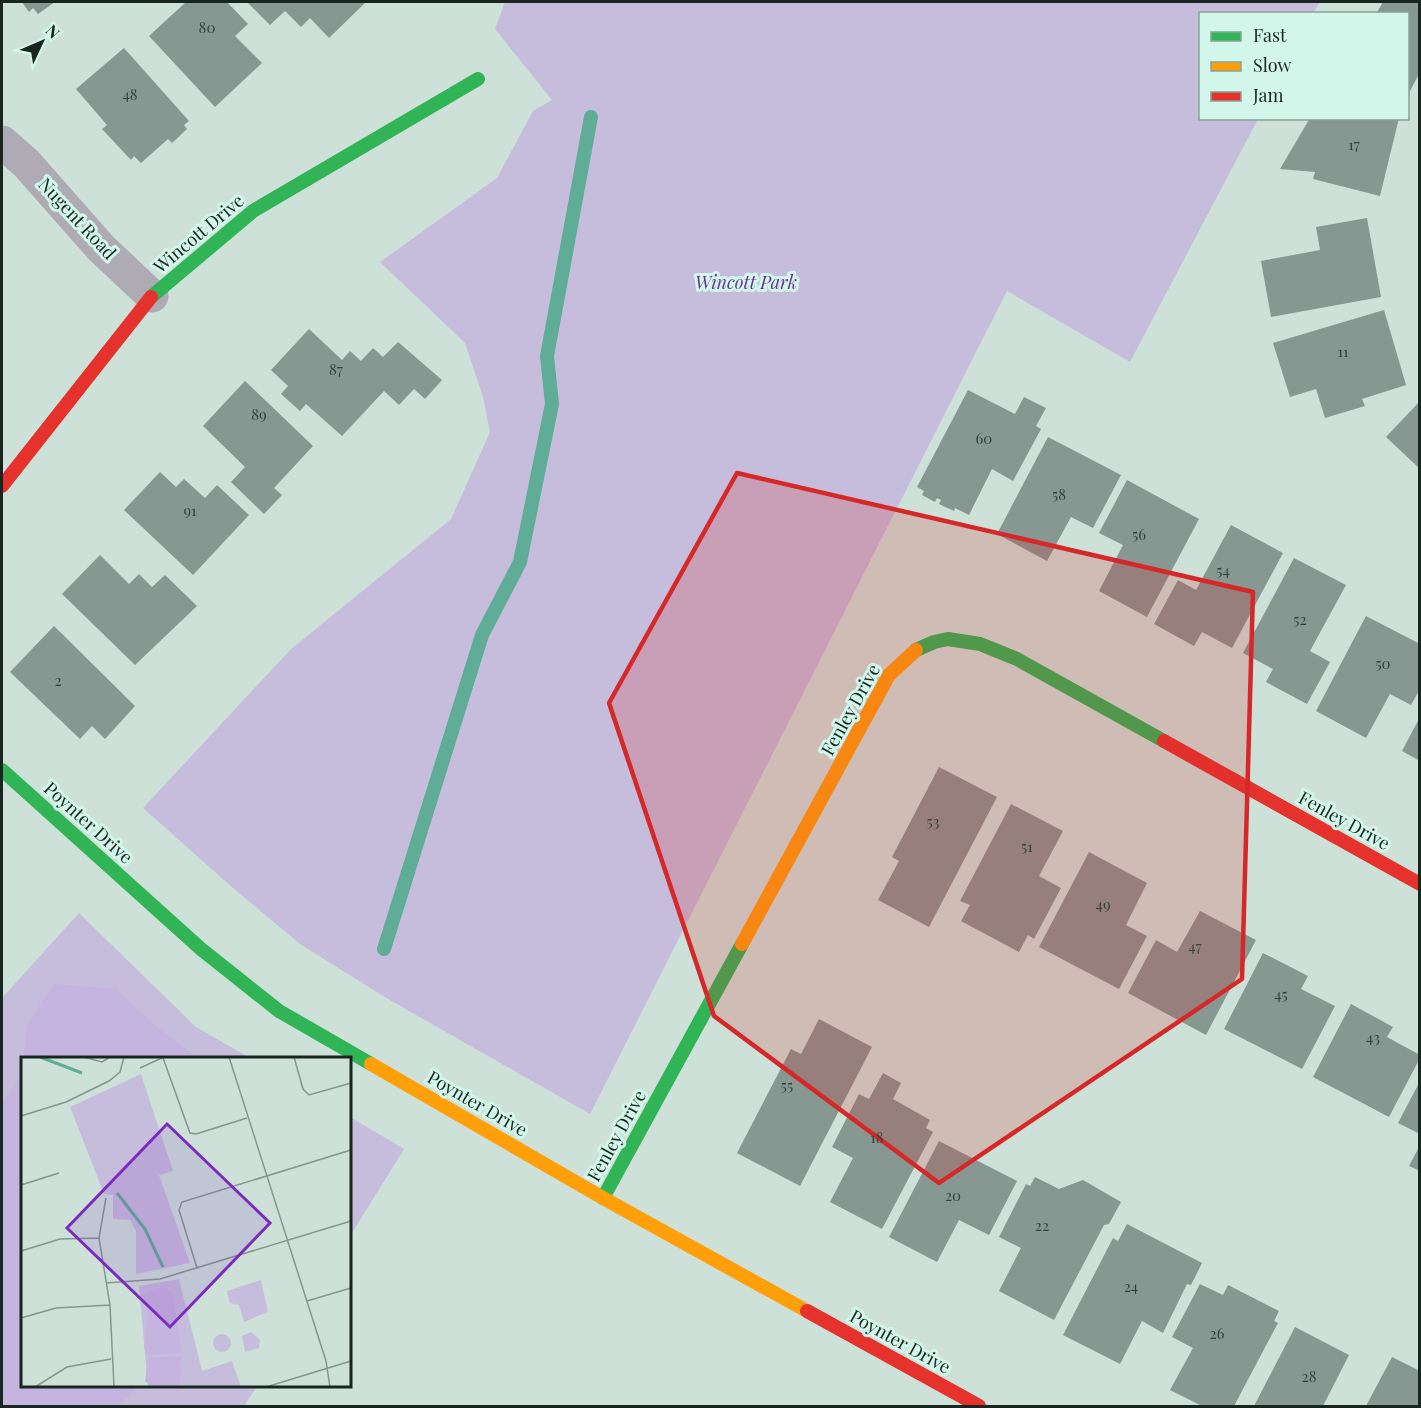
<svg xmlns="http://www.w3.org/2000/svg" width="1421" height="1408" viewBox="0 0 1421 1408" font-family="'Playfair Display',serif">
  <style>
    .green { fill: #c6bddc }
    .forest { fill: #c5b4df }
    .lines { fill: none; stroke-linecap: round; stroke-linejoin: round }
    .stream { stroke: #60ad97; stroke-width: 14 }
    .building { fill: #879791 }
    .street { stroke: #aeabb5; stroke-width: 33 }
    .fast { stroke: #30b455; stroke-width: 14 }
    .slow { stroke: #ff9f0a; stroke-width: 14 }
    .jam { stroke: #e5322d; stroke-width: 14 }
    .marked { fill: #d62828; fill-opacity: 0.2; stroke: #d62828; stroke-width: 4.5; stroke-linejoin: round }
    .labels { text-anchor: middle; stroke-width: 6; stroke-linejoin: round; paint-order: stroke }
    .number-label { font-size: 15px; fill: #34423c }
    .street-label { font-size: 18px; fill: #182520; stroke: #d2f6e9 }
    .park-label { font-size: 18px; font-style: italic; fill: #6b3194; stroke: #d2f6e9 }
    .inset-river { fill: none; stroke: #60ad97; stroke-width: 3 }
    .inset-road { fill: none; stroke: #85968f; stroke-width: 1.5 }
    .view { fill: #7b2cbf; fill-opacity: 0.15; stroke: #7b2cbf; stroke-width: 3 }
    .inset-edge { fill: none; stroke: #182520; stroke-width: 3 }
  </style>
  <rect width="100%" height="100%" fill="#cde1d9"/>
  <!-- green -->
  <g class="green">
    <polygon points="505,2 1320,2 1313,13 1200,14 1200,118 1258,119 1130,362 1007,291 590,1114 388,999 300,944 233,888 143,808 291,649 451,519 490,432 483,397 465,343 380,262 497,178 533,111 552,100 495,29"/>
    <polygon points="79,913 196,1027 250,1058 22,1058 22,1386 257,1386 244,1406 2,1406 2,998"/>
    <polygon points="350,1117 404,1149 350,1236"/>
  </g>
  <!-- forest -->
  <g class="forest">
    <polygon points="54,984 116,989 153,1024 197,1058 23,1058 27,1025"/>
    <polygon points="22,1065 22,1386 139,1386 119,1406 2,1406 2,1102 21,1076"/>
  </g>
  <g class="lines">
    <!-- stream -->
    <polyline class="stream" points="384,949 482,635 520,562 552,404 547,356 591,117"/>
  </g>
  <!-- building -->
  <g class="building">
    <polygon points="22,2 55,2 38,14 33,8 29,12"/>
    <polygon points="186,2 227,2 248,24 235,36 262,63 215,107 149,36"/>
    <polygon points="247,2 366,2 329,38 310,18 301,27 285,11 270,25"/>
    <polygon points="1383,2 1420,2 1420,72 1408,95 1408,14 1376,14"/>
    <polygon points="124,48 189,121 184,125 187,129 172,143 168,139 141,163 134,156 131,160 102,129 107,125 76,89"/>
    <polygon points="1310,118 1399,118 1380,196 1313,179 1315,172 1280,169"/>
    <polygon points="1367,218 1381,297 1271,317 1261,261 1320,250 1316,227"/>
    <polygon points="1384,310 1406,385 1362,399 1365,406 1325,418 1316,389 1290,397 1273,343"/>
    <polygon points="309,329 342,360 350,351 361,361 373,348 383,357 398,342 442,380 425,399 414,389 399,405 384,391 342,436 306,404 300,411 281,394 288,386 271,370"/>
    <polygon points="245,381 313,446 274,488 282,495 264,514 231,482 245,467 203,426"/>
    <polygon points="968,390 1015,414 1024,397 1046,408 1036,426 1041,429 1013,481 992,469 969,515 955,508 954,511 939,504 941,500 937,498 935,502 922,495 924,491 917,487"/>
    <polygon points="1420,401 1420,469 1386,437"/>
    <polygon points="1048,437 1121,475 1093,528 1071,517 1047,561 997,534"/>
    <polygon points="160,472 176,487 184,479 205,498 217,485 249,515 193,575 124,510"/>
    <polygon points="1127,480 1199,519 1147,617 1099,591 1123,545 1099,533"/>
    <polygon points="1231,525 1283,553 1232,648 1202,632 1194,646 1154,624 1178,580 1196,590"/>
    <polygon points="100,555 129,584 139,574 152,587 165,575 197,606 135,665 62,594"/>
    <polygon points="1294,558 1346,585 1310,651 1330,662 1307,704 1266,682 1273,669 1243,653"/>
    <polygon points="1366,616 1420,644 1420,689 1411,705 1390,694 1366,738 1316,711"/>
    <polygon points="54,626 135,706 105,739 92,726 80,739 10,672"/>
    <polygon points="1420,717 1420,761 1402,751"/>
    <polygon points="939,767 997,797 929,927 878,900 899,861 892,857"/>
    <polygon points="1011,804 1063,831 1039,876 1061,888 1034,939 1028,935 1019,952 961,921 970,905 960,901"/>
    <polygon points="1089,852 1147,883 1126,925 1147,936 1119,989 1039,947"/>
    <polygon points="1200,911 1256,940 1206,1035 1128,993 1156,940 1177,952"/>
    <polygon points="1263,953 1308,976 1301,989 1335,1006 1302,1069 1224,1029"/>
    <polygon points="1351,1004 1393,1027 1387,1037 1420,1055 1420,1058 1389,1117 1313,1077"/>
    <polygon points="819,1019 872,1047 800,1186 737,1153 791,1049 801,1054"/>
    <polygon points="883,1073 901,1083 893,1099 930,1120 926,1128 933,1132 882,1229 830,1202 853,1158 832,1147 859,1094 869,1099"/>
    <polygon points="1420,1081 1420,1134 1398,1123"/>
    <polygon points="939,1141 1017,1181 989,1235 959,1220 937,1262 889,1237"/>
    <polygon points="1420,1145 1420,1171 1409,1166"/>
    <polygon points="1035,1177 1059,1189 1083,1180 1121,1202 1109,1224 1104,1225 1054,1320 999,1291 1021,1248 999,1237 1026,1184 1030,1186"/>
    <polygon points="1127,1224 1202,1263 1191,1285 1187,1284 1163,1333 1142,1321 1120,1364 1063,1335 1113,1238 1118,1241"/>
    <polygon points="1200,1284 1223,1295 1228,1285 1279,1311 1274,1321 1278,1323 1234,1406 1202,1406 1170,1390 1193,1348 1172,1337"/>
    <polygon points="1295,1327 1349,1355 1323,1406 1254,1406"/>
    <polygon points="1392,1357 1420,1371 1420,1406 1366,1406"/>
  </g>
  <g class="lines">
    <!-- street -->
    <polyline class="street" points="2,142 26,163 101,248 152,296"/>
    <!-- fast -->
    <g class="fast">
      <polyline points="151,297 253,211 478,79"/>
      <polyline points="916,650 934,642 948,639 980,644 1017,659 1164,741"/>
      <polyline points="2,770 201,949 279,1011 371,1064"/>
      <polyline points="603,1198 742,944"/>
    </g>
    <!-- slow -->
    <g class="slow">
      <polyline points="742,944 889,675 916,650"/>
      <polyline points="371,1064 603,1198 807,1311"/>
    </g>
    <!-- jam -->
    <g class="jam">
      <polyline points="2,486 151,297"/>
      <polyline points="1164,741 1420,884"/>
      <polyline points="807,1311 979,1406"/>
    </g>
  </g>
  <!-- marked area -->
  <path class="marked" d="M737 473 1253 592 1242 979 939 1183 714 1016 609 703Z"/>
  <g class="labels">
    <!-- number labels -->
    <g class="number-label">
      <text x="207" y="33">80</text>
      <text x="130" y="100">48</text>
      <text x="1354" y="150">17</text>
      <text x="1343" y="357">11</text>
      <text x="336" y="375">87</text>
      <text x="259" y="420">89</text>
      <text x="984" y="444">60</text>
      <text x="1059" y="500">58</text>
      <text x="190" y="516">91</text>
      <text x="1139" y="540">56</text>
      <text x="1223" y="576">54</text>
      <text x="1300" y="625">52</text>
      <text x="1383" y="669">50</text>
      <text x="58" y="686">2</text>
      <text x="933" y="827">53</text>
      <text x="1027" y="852">51</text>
      <text x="1103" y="910">49</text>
      <text x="1195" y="952">47</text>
      <text x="1281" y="1000">45</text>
      <text x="1373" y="1043">43</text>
      <text x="787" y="1091">55</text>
      <text x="877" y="1143">18</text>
      <text x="953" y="1201">20</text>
      <text x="1042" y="1231">22</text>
      <text x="1131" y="1292">24</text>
      <text x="1217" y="1339">26</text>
      <text x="1309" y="1382">28</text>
    </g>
    <!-- street labels -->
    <g class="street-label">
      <text transform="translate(77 219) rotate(47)" y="6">Nugent Road</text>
      <text transform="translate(199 234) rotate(-40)" y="6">Wincott Drive</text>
      <text transform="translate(851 710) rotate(-61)" y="6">Fenley Drive</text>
      <text transform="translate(1344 821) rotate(29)" y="6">Fenley Drive</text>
      <text transform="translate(88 823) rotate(42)" y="6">Poynter Drive</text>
      <text transform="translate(477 1104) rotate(30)" y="6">Poynter Drive</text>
      <text transform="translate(617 1136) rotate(-61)" y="6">Fenley Drive</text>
      <text transform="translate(900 1342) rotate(29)" y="6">Poynter Drive</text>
    </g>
    <!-- park labels -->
    <g class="park-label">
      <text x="746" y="289">Wincott Park</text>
    </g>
  </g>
  <!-- overview -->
  <g transform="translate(21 1057)">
    <rect width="330" height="330" fill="#cde1d9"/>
    <path d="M120 17 152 114 138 118 169 206 115 217V174L109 163 92 162V138L83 137 49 50ZM158 222 181 314 211 304 220 330H127L118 229ZM240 223 247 255 223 265 218 248 209 246 206 234ZM230 275 239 283 238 291 224 295 221 279ZM192 286a9 9 0 1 1 18 0a9 9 0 1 1-18 0Z" fill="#c6bddc"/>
    <path d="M141 230 151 233 160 292 159 296 126 298 123 290 127 252 122 236ZM160 299 159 330H132L124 324 127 301Z" fill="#c5b4df"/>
    <path class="inset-river" d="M19 0 61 16M96 136 124 172 142 210"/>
    <path class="inset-road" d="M63 0 81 5 89 0M208 0 305 304 309 330M273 0 282 32 288 38 330 26M142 1 169 76 175 77 226 61M119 11 143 0M0 59 45 45 88 24 99 15 103 0M0 128 38 116M85 141 78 181 89 248 93 330M0 194 39 182 78 181M176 211 158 153 161 145 330 93M85 226 139 222 330 164M286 244 330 231M0 261 35 251 89 248M14 330 46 310 90 302M245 330 330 304"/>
    <path class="view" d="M146 67 249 166 149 270 46 171Z"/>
    <rect width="330" height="330" class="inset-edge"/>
  </g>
  <!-- border -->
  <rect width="1421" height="1408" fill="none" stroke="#182520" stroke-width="6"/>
  <!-- legend -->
  <rect x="1199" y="12" width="210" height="108" fill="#d2f6e9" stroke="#88a299" stroke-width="1.5"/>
  <rect x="1211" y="32" width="30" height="9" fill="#30b455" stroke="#88a299" stroke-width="1.5"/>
  <text x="1253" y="42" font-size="18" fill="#182520">Fast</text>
  <rect x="1211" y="62" width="30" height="9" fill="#ff9f0a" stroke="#88a299" stroke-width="1.5"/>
  <text x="1253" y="72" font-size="18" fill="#182520">Slow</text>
  <rect x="1211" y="92" width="30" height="9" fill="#e5322d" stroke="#88a299" stroke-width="1.5"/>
  <text x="1253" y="102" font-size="18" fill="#182520">Jam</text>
  <!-- north arrow -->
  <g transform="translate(42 42) rotate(46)" stroke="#d2f6e9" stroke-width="4.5" paint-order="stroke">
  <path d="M0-4.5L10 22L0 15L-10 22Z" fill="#182520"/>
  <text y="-9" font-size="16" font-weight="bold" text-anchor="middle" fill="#182520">N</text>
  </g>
</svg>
